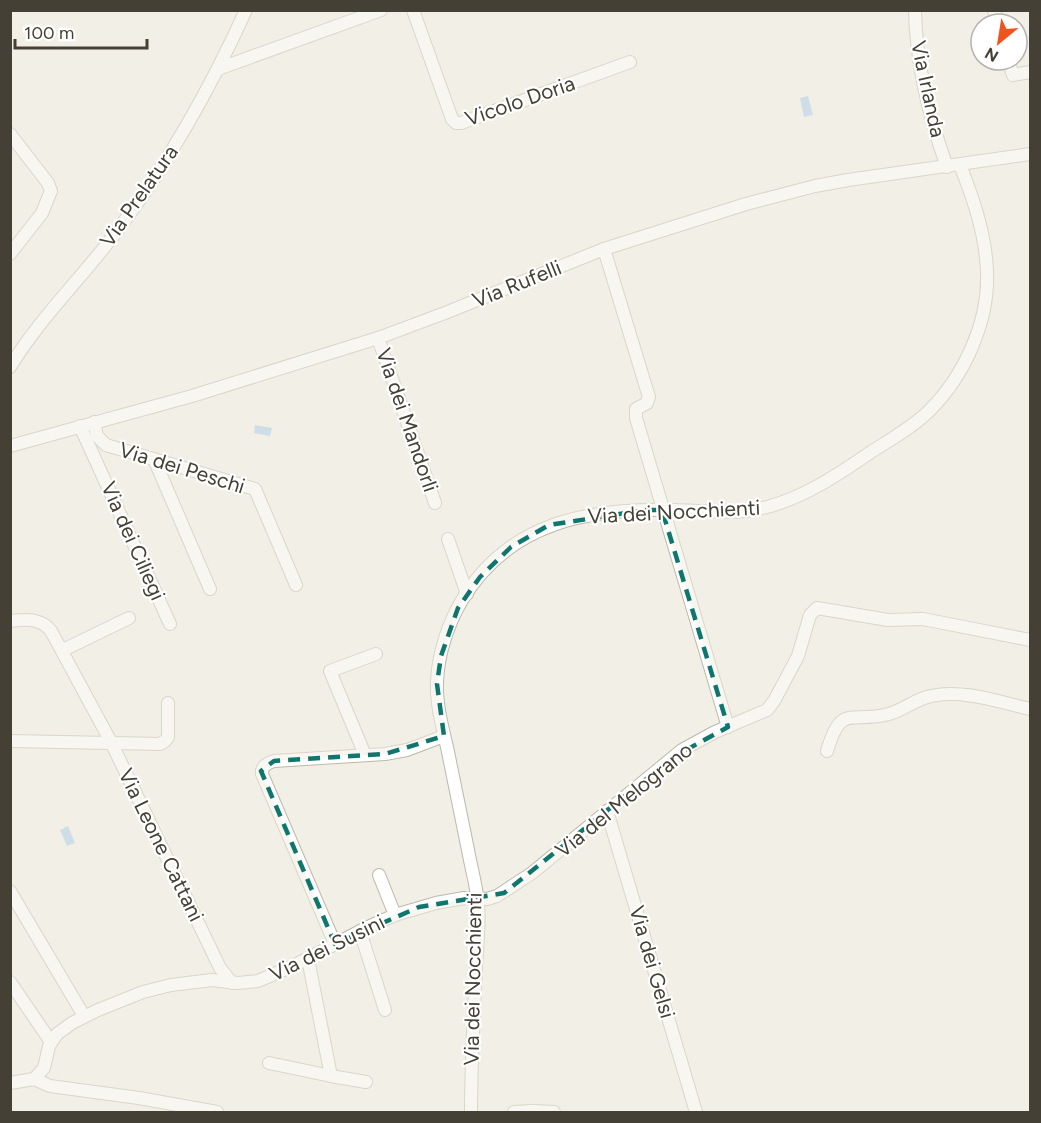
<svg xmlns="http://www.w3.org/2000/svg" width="1041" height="1123" viewBox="0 0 1041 1123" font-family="Figtree,sans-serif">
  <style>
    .water { fill: #a4c7ec }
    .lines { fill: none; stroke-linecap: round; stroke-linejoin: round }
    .minor-casing { stroke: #bdb8a9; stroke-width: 14 }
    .minor { stroke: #fff; stroke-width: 12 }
    .marked { fill: none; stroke: #0f766e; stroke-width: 4.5; stroke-dasharray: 12 8; stroke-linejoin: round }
    .labels { text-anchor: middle; stroke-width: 4.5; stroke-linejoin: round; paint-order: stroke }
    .street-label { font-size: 21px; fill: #444035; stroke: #fff }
  </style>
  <rect width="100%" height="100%" fill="#f2efe6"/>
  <!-- water -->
  <g class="water">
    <polygon points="808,96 813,115 804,117 800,98"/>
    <polygon points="255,425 272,428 270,436 254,433"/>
    <polygon points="68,826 75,843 67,846 60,830"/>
  </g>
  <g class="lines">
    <!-- minor casing -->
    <g class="minor-casing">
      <g id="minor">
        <polyline points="413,10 452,119 456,123 461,123 630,62"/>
        <path d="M915 10C916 63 929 117 947 167"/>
        <polyline points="994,10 998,24"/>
        <polyline points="1008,60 1013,75 1030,72"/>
        <polyline points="218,69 381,10"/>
        <polyline points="10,134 48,183 51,191 42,213 10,254"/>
        <polyline points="604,249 649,397 647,403 636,409 636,418 728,727"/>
        <polyline points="378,338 435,503"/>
        <path d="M10 367C41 316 85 275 120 227 170 160 211 87 246 10"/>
        <polyline points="94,422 97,436 106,445 255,489 296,585"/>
        <polyline points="80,426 170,624"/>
        <polyline points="10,446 192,396 378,338 445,313 604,249 746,204 815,186 848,180 1030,154"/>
        <polyline points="154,459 210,589"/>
        <polyline points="448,539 467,594"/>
        <path d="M10 621C26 619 41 618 51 631L111 742 220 968 232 983"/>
        <polyline points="63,650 129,618"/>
        <polyline points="10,741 160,744 165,741 168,737 168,703"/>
        <path d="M827 751C842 702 850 724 889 714 904 710 915 699 931 696 963 689 999 702 1030 709"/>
        <polyline points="365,755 330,671 376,654"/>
        <polyline points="607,811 696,1112"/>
        <polyline points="379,875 395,915"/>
        <polyline points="10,891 84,1016"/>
        <polyline points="360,931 385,1010"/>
        <path d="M335 944 262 774C261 767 267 763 274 761L385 754 407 750 444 736"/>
        <polyline points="10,982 51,1042"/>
        <polyline points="269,1063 331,1076 308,959"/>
        <polyline points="331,1076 366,1082"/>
        <polyline points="34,1079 44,1068 49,1046 57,1034 72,1023 98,1010 143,992 171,985 212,980 238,983 258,981 293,966 368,927 395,915 436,903 464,898 487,899 497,896 532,873 682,750 715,732 767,710 774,701 798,656 810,615 817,608 888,620 923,619 1030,640"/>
        <polyline points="10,1083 34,1079 50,1086 139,1098 217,1112"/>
        <path d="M471 1112C471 1064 474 1016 476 968 477 946 480 923 478 902 476 884 471 867 468 850 461 816 454 781 447 747 442 726 436 703 437 682 438 654 448 624 462 600 510 521 589 508 675 510 706 511 736 515 767 507 805 497 839 474 871 452 891 439 913 427 930 410 964 376 989 322 987 273 986 236 974 200 960 165"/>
        <polyline points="514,1112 533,1111 554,1112"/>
      </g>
    </g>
    <!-- minor -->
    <use href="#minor" class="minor"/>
  </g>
  <!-- marked area -->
  <path d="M0 0H1041V1123H0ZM645 510H662L728 727 675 756 504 893 419 907 335 944 261 771 274 761 385 754 444 736 437 684 441 656 458 608 480 577 511 547 549 525Z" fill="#f2efe6" fill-opacity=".55" fill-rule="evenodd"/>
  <path class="marked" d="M645 510H662L728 727 675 756 504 893 419 907 335 944 261 771 274 761 385 754 444 736 437 684 441 656 458 608 480 577 511 547 549 525Z"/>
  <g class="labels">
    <!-- street labels -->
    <g class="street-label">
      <text transform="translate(928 89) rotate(78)" y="7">Via Irlanda</text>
      <text transform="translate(520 101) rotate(-19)" y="7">Vicolo Doria</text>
      <text transform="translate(139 196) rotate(-55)" y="7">Via Prelatura</text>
      <text transform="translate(517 284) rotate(-22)" y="7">Via Rufelli</text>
      <text transform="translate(407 420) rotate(71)" y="7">Via dei Mandorli</text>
      <text transform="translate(182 468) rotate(17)" y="7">Via dei Peschi</text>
      <text transform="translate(674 512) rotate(-3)" y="7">Via dei Nocchienti</text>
      <text transform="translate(133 541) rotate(66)" y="7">Via dei Ciliegi</text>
      <text transform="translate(624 800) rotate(-39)" y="7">Via del Melograno</text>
      <text transform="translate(161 845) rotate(64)" y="7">Via Leone Cattani</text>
      <text transform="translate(327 948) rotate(-26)" y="7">Via dei Susini</text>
      <text transform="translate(652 962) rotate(74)" y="7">Via dei Gelsi</text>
      <text transform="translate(473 979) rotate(-89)" y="7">Via dei Nocchienti</text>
    </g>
  </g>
  <!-- border -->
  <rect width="1041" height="1123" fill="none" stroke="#444035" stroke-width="24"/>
  <!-- north arrow -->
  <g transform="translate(999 42) rotate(210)"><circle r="28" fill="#ffffff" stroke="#b4b3ae" stroke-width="1.5"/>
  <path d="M0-4.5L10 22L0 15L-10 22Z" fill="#ef541f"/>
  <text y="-9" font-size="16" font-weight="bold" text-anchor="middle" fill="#444035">N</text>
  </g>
  <!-- scale -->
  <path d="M15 39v9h132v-9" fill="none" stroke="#444035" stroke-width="3"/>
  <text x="24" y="39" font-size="18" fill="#444035" stroke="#ffffff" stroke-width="4.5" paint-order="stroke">100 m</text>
</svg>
